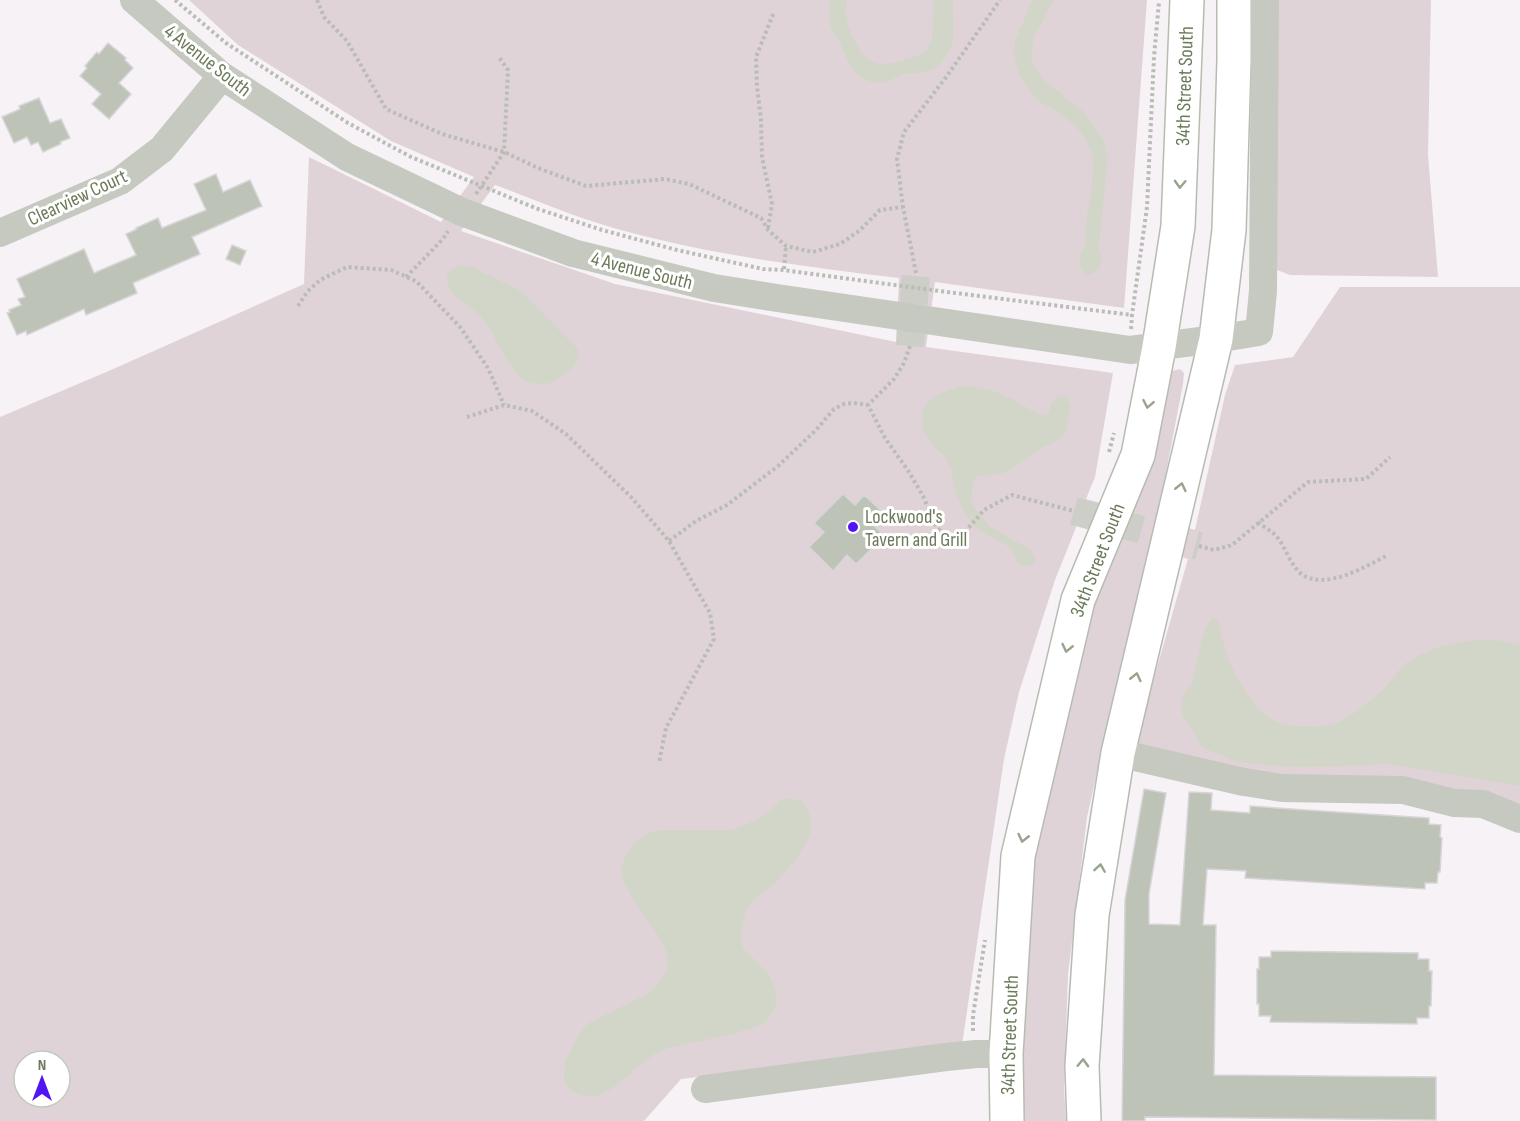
<svg xmlns="http://www.w3.org/2000/svg" width="1520" height="1121" viewBox="0 0 1520 1121" font-family="'Sofia Sans Condensed',sans-serif">
  <style>
    .green { fill: #dfd3d7; fill-rule: evenodd }
    .water { fill: #d2d6c8 }
    .building { fill: #bec3b8; stroke: #d8d5d8; stroke-width: 1.5 }
    .lines { fill: none; stroke-linecap: round; stroke-linejoin: round }
    .minor-tunnel { stroke: #cdcec7; stroke-width: 28; stroke-dasharray: 28 14; stroke-linecap: butt }
    .major-casing { stroke: #b7bcb1; stroke-width: 36 }
    .path { stroke: #babdb6; stroke-width: 4; stroke-dasharray: 3 3; stroke-linecap: butt }
    .minor { stroke: #c5c9c0; stroke-width: 28 }
    .major { stroke: #fff; stroke-width: 33 }
    .oneway { stroke: #97a38c }
    .poi-dot { fill: #5014f5; stroke: #fff; stroke-width: 2 }
    .labels { text-anchor: middle; stroke-width: 6; stroke-linejoin: round; paint-order: stroke }
    .street-label { font-size: 20px; fill: #6b7b5a; stroke: #fff }
    .poi-label { font-size: 20px; fill: #6b7b5a; stroke: #fff; text-anchor: start }
  </style>
  <rect width="100%" height="100%" fill="#f7f2f6"/>
  <!-- green -->
  <g class="green">
    <path d="M189 0H1147L1124 308 935 282 926 347 1113 373 1095 477 1086 499 1126 510 1167 384 1172 371 1180 369 1184 373 1183 384 1157 519 1195 530 1225 395 1235 365 1293 357 1340 287H1520V825L1479 812 1130 762 1188 559 1151 548 1143 590 1109 718 1087 817 1068 974 1064 1088 1066 1121H1018L1029 889 1043 791 1076 651 1114 536 1077 525 1055 580 1019 692 1004 759 962 1045 681 1079 644 1121H0V417L111 370 304 284 309 157 441 222 474 177 391 141 238 45ZM495 185C531 198 569 215 607 226 702 254 801 266 899 278L896 342 615 284 461 231ZM24 1061H60V1097H24Z"/>
    <polygon points="1272,0 1431,0 1428,155 1438,277 1290,275 1272,268"/>
  </g>
  <!-- water -->
  <g class="water">
    <path d="M830 0H847C847 4 846 9 846 14 848 31 861 63 881 64 893 65 914 57 926 52L932 38 934 0H953C952 13 956 39 950 50 943 63 934 72 919 73 915 73 909 73 905 74 896 76 889 83 879 83 856 82 847 62 840 43 838 39 834 36 833 32 828 22 829 10 830 0Z"/>
    <path d="M1032 0H1054L1034 37 1032 47 1031 58 1035 67 1044 80 1085 113 1103 139 1108 156 1100 239 1097 244C1104 258 1104 264 1092 275L1085 274C1077 264 1078 254 1086 244 1082 215 1100 175 1090 149 1083 129 1063 114 1045 105 1027 95 1010 63 1015 42 1016 37 1019 31 1022 26 1025 17 1028 8 1032 0Z"/>
    <path d="M461 265 472 267 521 291 577 348C578 352 579 354 578 357 577 368 556 383 545 384 538 385 529 381 522 380 516 372 510 365 505 357 497 343 490 326 478 314 469 304 449 296 447 281 446 271 453 268 461 265Z"/>
    <path d="M961 386C983 385 999 392 1018 402 1027 407 1033 413 1044 415L1048 413 1052 401 1060 396 1066 397 1071 405 1069 417 1065 432 1060 439 1036 451 1029 457 1009 471 999 474 976 477 973 487 971 499 976 509 989 526 1031 550 1036 560 1032 565C1010 567 1021 559 1010 548 1000 539 985 536 975 527 965 517 955 495 953 481 952 476 952 469 949 464 945 455 937 451 931 443 925 436 921 428 922 418 923 397 943 392 961 386Z"/>
    <path d="M1211 619H1217C1222 635 1225 653 1232 667 1240 685 1257 712 1274 721 1283 726 1295 726 1305 726 1327 728 1339 724 1357 711 1368 703 1379 694 1388 684 1394 678 1399 668 1406 663 1432 645 1471 636 1502 641 1508 642 1514 644 1520 646V786L1388 764 1324 767H1288L1236 762 1202 747 1183 716 1181 705 1183 696 1192 684 1202 639 1207 625Z"/>
    <polygon points="790,798 803,802 809,813 812,823 809,837 798,857 776,882 755,899 745,913 741,934 743,948 768,973 775,988 777,1002 772,1013 764,1023 752,1028 724,1036 668,1048 653,1055 610,1090 597,1096 585,1096 575,1093 568,1087 564,1078 565,1062 579,1034 587,1024 647,994 659,983 667,970 667,954 659,937 636,904 624,883 621,869 626,853 636,842 649,832 666,830 733,830 756,820 771,810 781,799"/>
  </g>
  <!-- building -->
  <g class="building">
    <polygon points="108,43 126,58 125,60 133,68 119,83 131,94 109,119 92,104 101,94 80,76 87,68 85,66 97,52 99,54"/>
    <polygon points="39,98 50,123 61,119 70,138 60,142 61,144 43,152 38,142 31,145 27,137 14,143 2,117 20,109 19,106"/>
    <polygon points="216,174 223,192 250,180 262,206 192,237 200,254 133,283 137,293 86,315 84,309 27,335 26,331 17,335 7,313 10,312 9,310 21,305 18,299 25,297 17,279 84,249 94,273 136,255 126,234 137,229 136,228 158,218 162,228 206,210 194,184"/>
    <polygon points="232,245 246,251 240,265 226,259"/>
    <polygon points="843,494 855,505 864,495 885,514 873,525 885,536 856,564 847,555 833,571 809,547 824,532 814,523"/>
    <polygon points="1144,789 1166,793 1149,894 1149,924 1180,925 1189,792 1212,793 1211,810 1250,813 1250,806 1306,810 1429,818 1429,824 1441,825 1440,837 1442,838 1440,872 1438,872 1437,883 1425,883 1425,889 1245,878 1246,871 1207,869 1203,925 1216,925 1214,1075 1436,1077 1436,1120 1145,1117 1145,1121 1122,1121 1125,900"/>
    <polygon points="1271,951 1418,953 1418,959 1429,959 1429,971 1432,971 1431,1006 1429,1006 1429,1018 1417,1018 1417,1024 1270,1022 1271,1016 1259,1016 1259,1004 1257,1004 1257,969 1259,969 1259,957 1271,957"/>
  </g>
  <g class="lines">
    <!-- minor-tunnel -->
    <g class="minor-tunnel">
      <polyline points="910,346 916,273"/>
      <polyline points="1074,511 1199,546"/>
    </g>
    <!-- major casing -->
    <g class="major-casing">
      <g id="major">
        <polyline points="1007,1121 1006,1054 1018,856 1078,600 1138,455 1159,347 1178,226 1187,0"/>
        <polyline points="1084,1121 1082,1066 1092,915 1118,753 1216,339 1229,230 1234,60 1234,0"/>
      </g>
    </g>
    <!-- path -->
    <g class="path">
      <polyline points="175,0 226,43 348,123 411,157 538,209 602,230 677,250 763,269 783,270 947,292 1132,315"/>
      <polyline points="317,0 324,17 347,41 386,109 442,134 504,152 538,168 586,186 665,179 689,184 761,218 768,230 786,246 813,252 840,244 859,231 880,210 903,207"/>
      <polyline points="476,194 504,152 508,70 499,57"/>
      <polyline points="768,228 772,204 762,157 761,120 757,86 756,57 774,12"/>
      <polyline points="784,269 786,246"/>
      <polyline points="916,273 903,207 897,159 904,132 947,76 1000,0"/>
      <polyline points="406,277 443,239 448,231"/>
      <polyline points="298,306 307,292 320,280 347,267 391,270 416,281 460,327 488,368 504,405"/>
      <polyline points="1131,329 1132,315 1147,207 1154,57 1159,2"/>
      <polyline points="910,346 904,363 894,379 868,405 885,438 909,472 923,496 935,524 941,532 949,536 964,533 984,510 1012,495 1074,511"/>
      <polyline points="467,417 504,405 532,411 566,434 631,497 669,541 710,613 714,639 666,728 659,763"/>
      <polyline points="1109,452 1114,433"/>
      <path d="M1258 522C1264 527 1272 531 1277 537 1285 546 1292 569 1303 575 1326 590 1365 567 1386 556"/>
      <polyline points="669,541 696,521 727,505 778,466 816,430 834,409 844,404 854,403 868,405"/>
      <polyline points="1199,546 1214,550 1232,545 1308,482 1366,479 1390,457"/>
      <polyline points="973,1031 973,1015 985,940"/>
    </g>
    <!-- minor -->
    <g class="minor">
      <polyline points="134,0 222,76 347,157 462,212 573,253 714,288 777,298 1130,350 1216,339 1259,332 1263,291 1265,0"/>
      <polyline points="0,233 120,181 162,149 222,76"/>
      <polyline points="1118,753 1244,782 1282,788 1403,790 1454,803 1483,804 1520,819"/>
      <polyline points="705,1089 946,1057 976,1054 1006,1054"/>
    </g>
    <!-- major -->
    <use href="#major" class="major"/>
  </g>
  <!-- one-way arrows -->
  <defs><path id="oneway-chevron" d="M-2-3.5L2.5 0L-2 3.5" fill="none" stroke-width="1.6" stroke-linecap="round" stroke-linejoin="round" transform="scale(1.5)"/></defs>
  <g class="oneway">
    <use href="#oneway-chevron" transform="translate(1180 184) rotate(92)"/>
    <use href="#oneway-chevron" transform="translate(1148 404) rotate(101)"/>
    <use href="#oneway-chevron" transform="translate(1181 487) rotate(-77)"/>
    <use href="#oneway-chevron" transform="translate(1067 648) rotate(103)"/>
    <use href="#oneway-chevron" transform="translate(1136 677) rotate(-77)"/>
    <use href="#oneway-chevron" transform="translate(1023 838) rotate(103)"/>
    <use href="#oneway-chevron" transform="translate(1100 868) rotate(-81)"/>
    <use href="#oneway-chevron" transform="translate(1083 1063) rotate(-88)"/>
  </g>
  <!-- markers -->
  <circle class="poi-dot" cx="853" cy="527" r="6"/>
  <g class="labels">
    <!-- street labels -->
    <g class="street-label">
      <text transform="translate(208 60) rotate(38)" y="7">4 Avenue South</text>
      <text transform="translate(1184 86) rotate(-88)" y="7">34th Street South</text>
      <text transform="translate(77 197) rotate(-25)" y="7">Clearview Court</text>
      <text transform="translate(642 270) rotate(14)" y="7">4 Avenue South</text>
      <text transform="translate(1097 560) rotate(-69)" y="7">34th Street South</text>
      <text transform="translate(1009 1035) rotate(-88)" y="7">34th Street South</text>
    </g>
    <!-- poi labels -->
    <g class="poi-label">
      <text x="865" y="523">Lockwood's<tspan x="865" dy="23">Tavern and Grill</tspan></text>
    </g>
  </g>
  <!-- north arrow -->
  <g transform="translate(42 1079)"><circle r="28" fill="#ffffff" stroke="#c4cabd" stroke-width="1.5"/>
  <path d="M0-4.5L10 22L0 15L-10 22Z" fill="#5014f5"/>
  <text y="-9" font-size="16" font-weight="bold" text-anchor="middle" fill="#6b7b5a">N</text>
  </g>
</svg>
